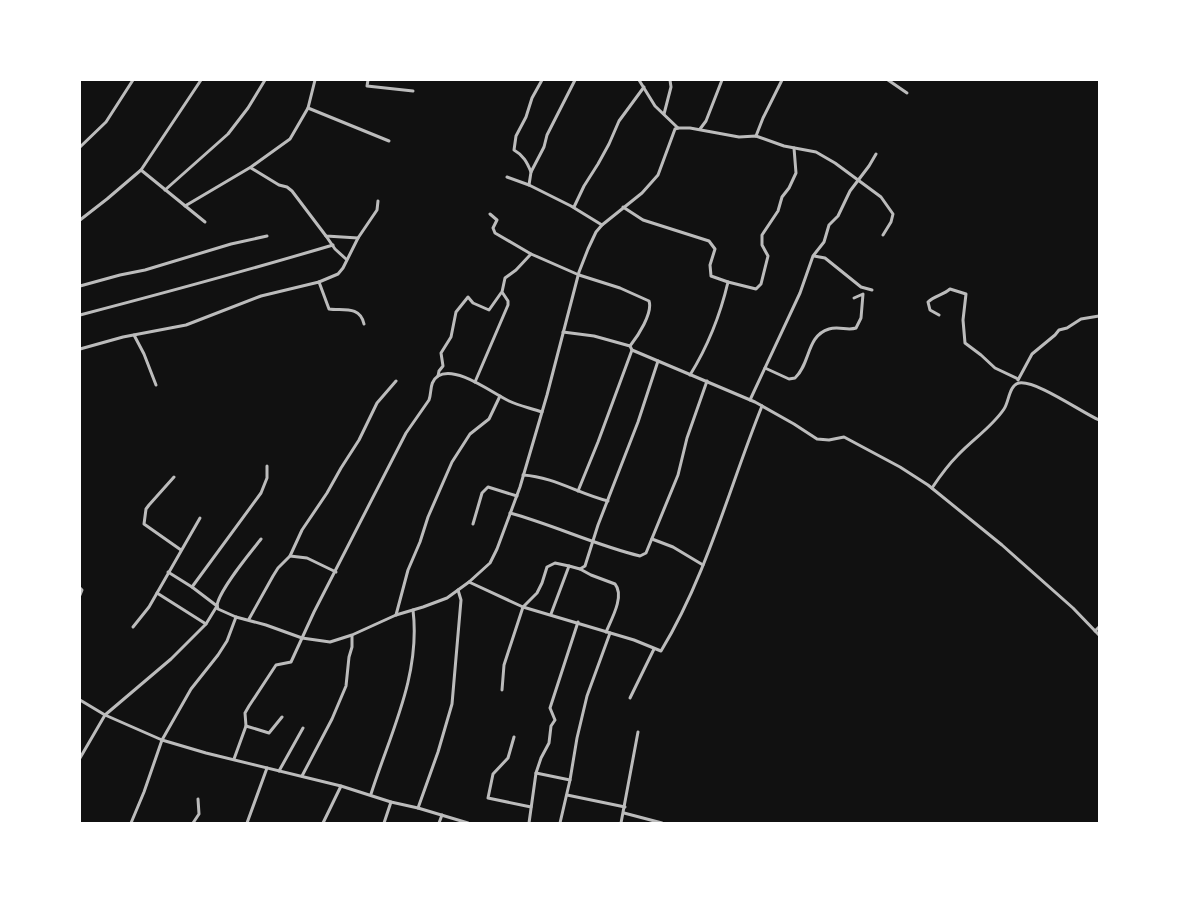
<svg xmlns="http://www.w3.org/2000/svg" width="1179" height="903" viewBox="0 0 1179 903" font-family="'Crimson Pro',serif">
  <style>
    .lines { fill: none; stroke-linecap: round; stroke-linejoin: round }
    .minor { stroke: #bcbcbc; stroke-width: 3 }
  </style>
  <rect width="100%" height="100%" fill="#111"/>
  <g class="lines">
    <!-- minor -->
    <g class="minor">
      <polyline points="368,80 367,86 413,91"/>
      <polyline points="639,80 655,106 678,128"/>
      <polyline points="888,80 907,93"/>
      <polyline points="308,108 389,141"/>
      <polyline points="664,114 671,87 670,80"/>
      <polyline points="700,129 706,121 722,80"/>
      <polyline points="756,136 763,118 782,80"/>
      <polyline points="80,147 106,122 133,80"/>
      <polyline points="251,168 279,185 287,187 292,191 326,236 358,238 377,210 378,201"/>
      <polyline points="141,170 205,222"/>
      <path d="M531 172C527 162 523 155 514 150L516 136 526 117 532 98 542 80"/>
      <polyline points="507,177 529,185 571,206 602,225"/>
      <polyline points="529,185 531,172 544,147 547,135 575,80"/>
      <polyline points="165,190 228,134 248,108 265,80"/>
      <polyline points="185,206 251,167 290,139 308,108 315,80"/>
      <polyline points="574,207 584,186 598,164 609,144 619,121 644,87"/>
      <path d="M623 207 643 220 709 241 715 249 710 265 711 276 728 282C720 316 708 346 690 375"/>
      <polyline points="490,214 497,220 493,228 495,233 531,254"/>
      <polyline points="80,220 107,199 141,170 201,80"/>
      <polyline points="326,236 335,249 346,259"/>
      <polyline points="814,256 825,258 861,287 872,290"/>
      <polyline points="319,282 338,274 343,268 358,238"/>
      <polyline points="728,282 756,289 761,284 768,256 762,245 762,235 778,211 782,197 789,188 796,173 794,148"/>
      <polyline points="80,286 120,275 145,270 231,244 267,236"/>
      <path d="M80 315C164 293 249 270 333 245"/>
      <path d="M939 315 930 310 928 302C934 296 943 295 950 289L966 294 963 320 965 343 981 355 995 368 1018 379"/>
      <polyline points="563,332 594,336 630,346 632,350 755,402 794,424 817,439 829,440 844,437 900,467 928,485 1002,545 1073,608 1099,635"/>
      <polyline points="134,335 144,354 156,385"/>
      <path d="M80 349 123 337 186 325 261 296 319 282 329 309C342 311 360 305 364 324"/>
      <path d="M765 368 789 379 795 378C811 363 806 336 829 329 839 326 848 331 856 328L861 318 863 294 854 298"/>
      <polyline points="438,376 439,371 443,366 441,353 451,337 456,312 468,297 473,303 489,310 501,293"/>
      <polyline points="1018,380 1032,354 1055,335 1059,330 1067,328 1081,319 1099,316"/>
      <path d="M475 382 508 305V301L502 292 505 278 516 270 531 254 579 275 620 288 649 301C653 313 638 336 630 346"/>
      <polyline points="750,400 800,293 813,256 824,242 829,225 838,216 850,191 869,166 876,154"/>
      <path d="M523 475C554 477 579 494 608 501"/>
      <polyline points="174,477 149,505 146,509 144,524 181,550"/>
      <path d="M932 488C940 476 948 465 958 455 973 439 992 427 1004 409 1009 402 1009 385 1019 383 1036 380 1081 412 1099 420"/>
      <polyline points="578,491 598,442 632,350"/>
      <path d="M510 513C554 525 595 545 640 556L646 553 678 475 687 438 707 381"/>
      <polyline points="473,524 482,493 488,487 517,496"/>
      <polyline points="652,539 673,547 703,565"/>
      <polyline points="290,556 307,558 336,572"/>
      <path d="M580 569 591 575 615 584C625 596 611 620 606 632"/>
      <polyline points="168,572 192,587"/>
      <path d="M469 582 523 607 634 640 661 651C707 575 729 488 762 406"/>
      <polyline points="80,588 82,590 80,595"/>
      <polyline points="157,593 206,624"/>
      <polyline points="217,606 192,587 261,493 267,478 267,466"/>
      <path d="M217 606C218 591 251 552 261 539"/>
      <polyline points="551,614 569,566 580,569 585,566 598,525 638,422 658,361"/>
      <polyline points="396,615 408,570 420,542 428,517 452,462 470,434 489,419 500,396"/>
      <polyline points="249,619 273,576 278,568 290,556 302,530 327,493 341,468 359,440 377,403 396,381"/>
      <polyline points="133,627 149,607 200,518"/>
      <polyline points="1095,631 1099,627"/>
      <polyline points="502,690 504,665 523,607 537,593 542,583 547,567 555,563 569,566"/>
      <polyline points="630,698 654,649"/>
      <polyline points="80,700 105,715 162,740 206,753 341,786 391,802 418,808 468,823"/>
      <polyline points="246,726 269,733 282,717"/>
      <polyline points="514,737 508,758 493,774 488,798 531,807"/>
      <polyline points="80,758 105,715 171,659 206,624 217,606 218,609 236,617 266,625 302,638 330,642 352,635 396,615 423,607 447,598 469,582 490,563 497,549 520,487 547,395 579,272 588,249 596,232 602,225 642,193 658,175 675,129 678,128 690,128 739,137 756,136 784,146 816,152 835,163 881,197 893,214 891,222 883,235"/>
      <path d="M234 759 246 726 245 713 249 706 276 665 291 662 314 612 406 433 429 400C432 392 429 382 438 376 456 365 492 393 509 401 519 406 531 408 542 412"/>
      <polyline points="279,771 303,728"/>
      <polyline points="536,773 570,780 560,823"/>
      <polyline points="302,776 332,719 346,686 349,657 352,647 352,636"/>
      <polyline points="570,780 577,738 587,696 610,633"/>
      <path d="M371 794C390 734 421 675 413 610"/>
      <polyline points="567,795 625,807"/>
      <polyline points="418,808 438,752 452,704 461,600 458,590"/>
      <polyline points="624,813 662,823"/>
      <polyline points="131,823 144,792 162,740 191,689 218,655 227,641 236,617"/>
      <polyline points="193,823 199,814 198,799"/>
      <polyline points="247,823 267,768"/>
      <polyline points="323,823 341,786"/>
      <polyline points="384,823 391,802"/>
      <polyline points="439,823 442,815"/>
      <polyline points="529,823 536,773 541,758 549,743 551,726 555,720 550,708 578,622"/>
      <polyline points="621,823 638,732"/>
    </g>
  </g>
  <!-- border -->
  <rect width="1179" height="903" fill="none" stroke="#ffffff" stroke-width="162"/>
</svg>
